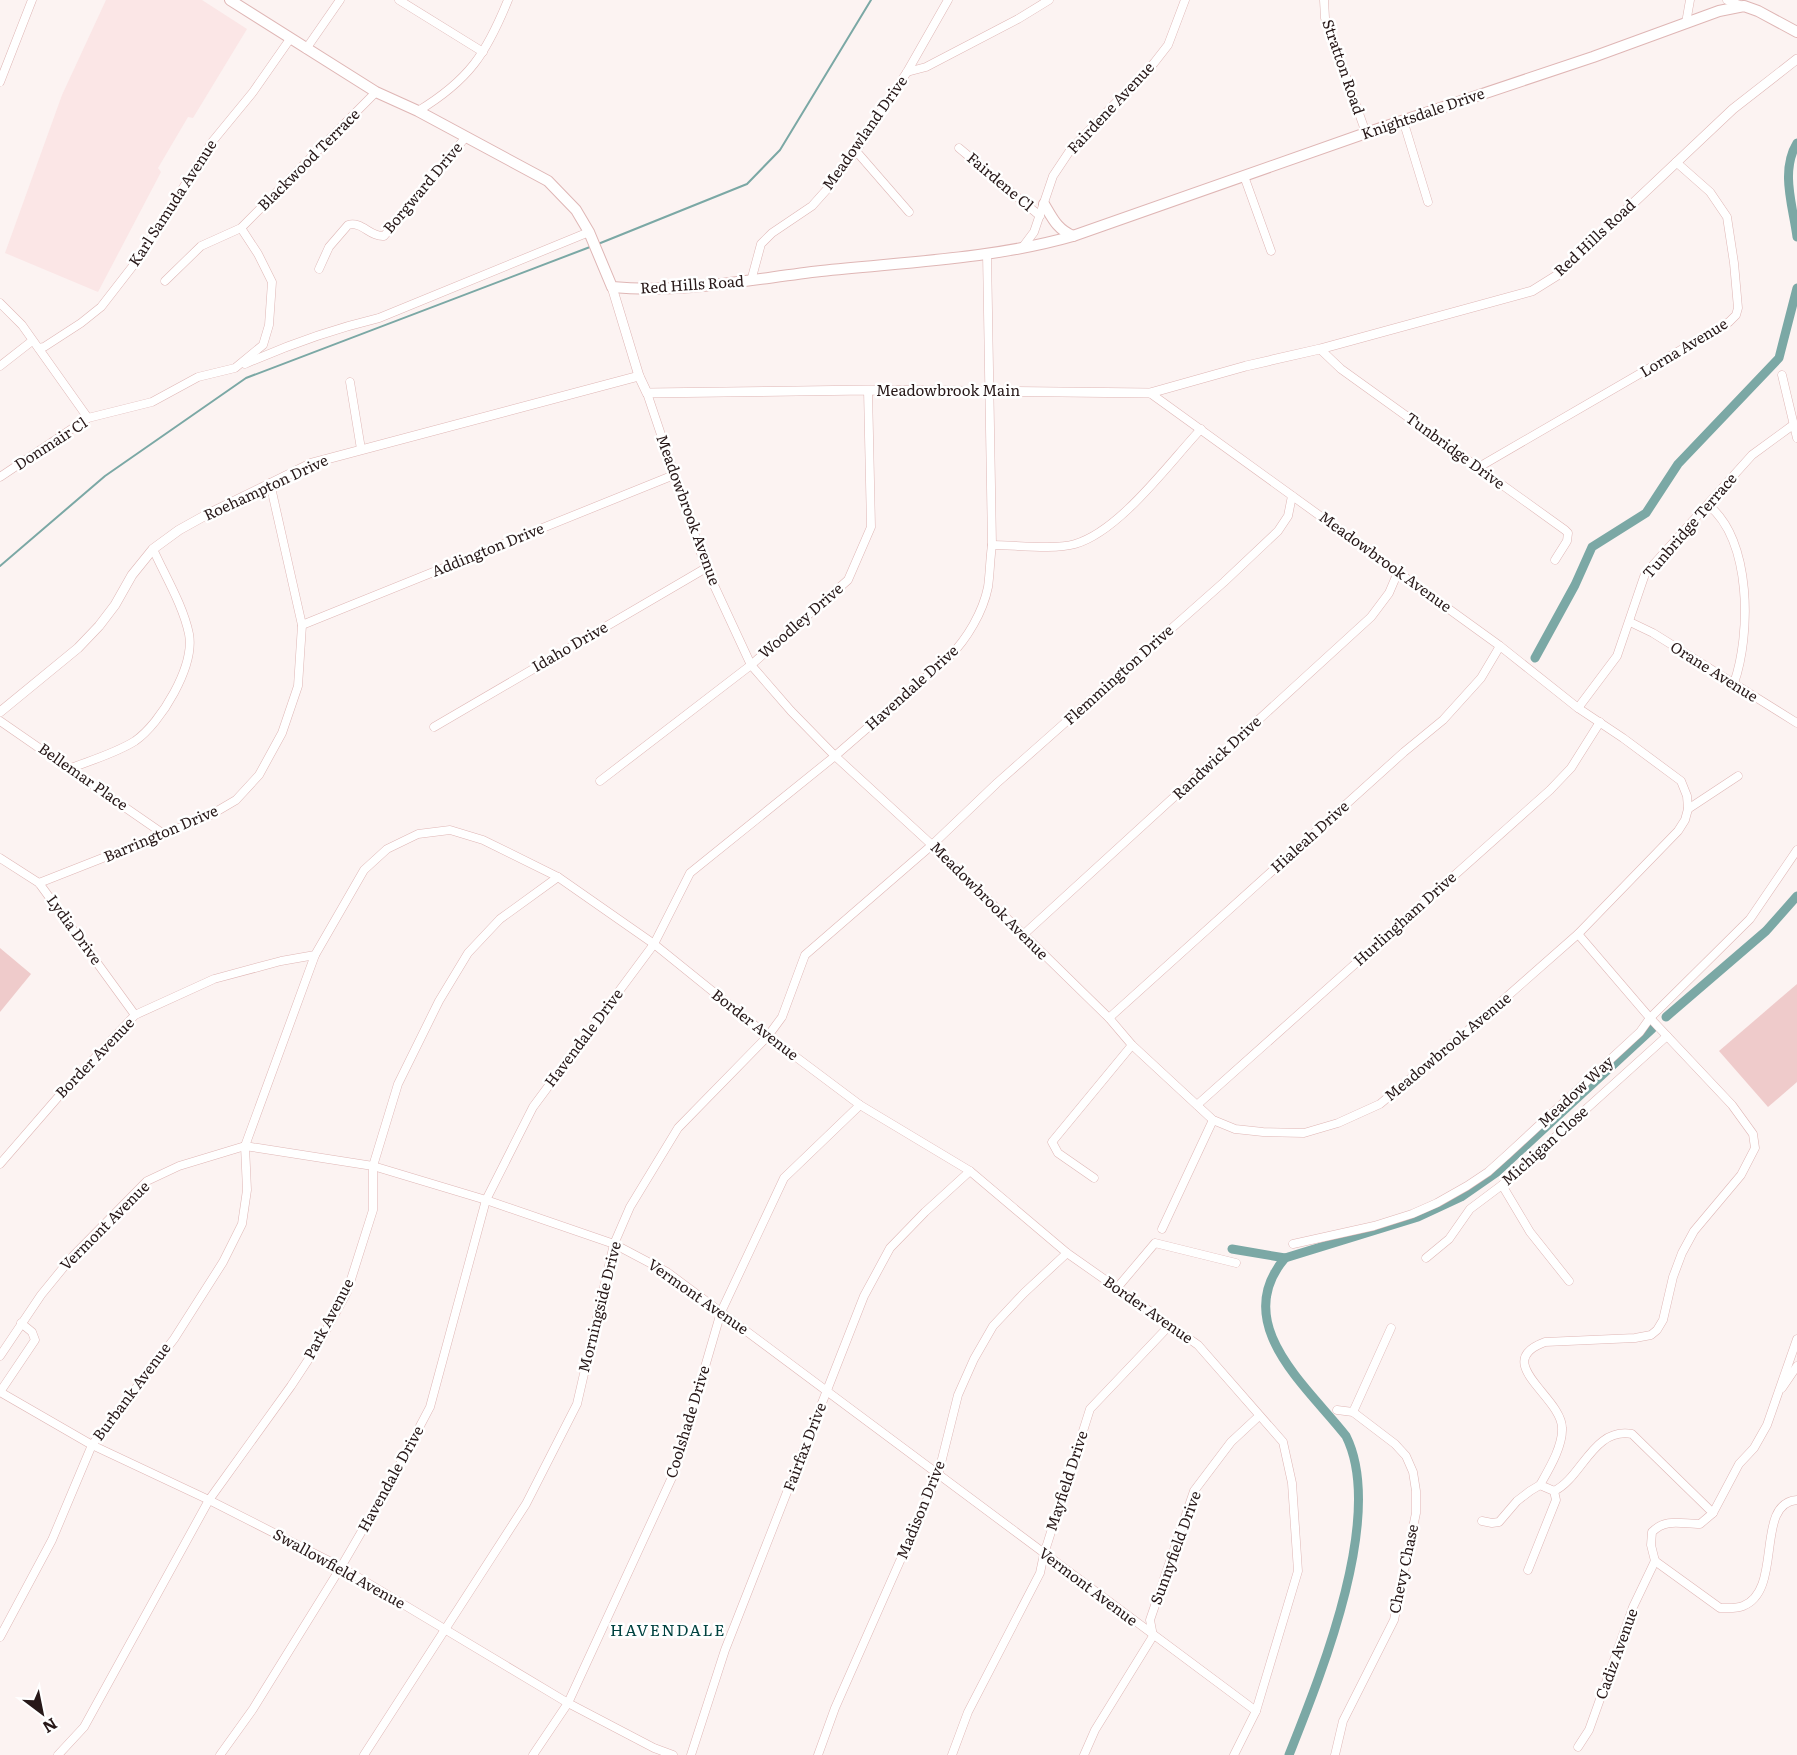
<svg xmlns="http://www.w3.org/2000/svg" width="1797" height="1755" viewBox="0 0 1797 1755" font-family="Literata,serif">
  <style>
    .built { fill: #fbe6e6 }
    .green { fill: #efcbcb }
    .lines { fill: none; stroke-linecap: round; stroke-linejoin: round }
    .stream { stroke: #7ba8a5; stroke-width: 2 }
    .canal { stroke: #7ba8a5; stroke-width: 9 }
    .minor-casing { stroke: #dfb6b5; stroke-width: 9 }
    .tertiary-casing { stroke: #dfb6b5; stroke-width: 10 }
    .secondary-casing { stroke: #dfb6b5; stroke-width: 12 }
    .minor { stroke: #fff; stroke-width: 8 }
    .tertiary { stroke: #fff; stroke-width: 9 }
    .secondary { stroke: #fff; stroke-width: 10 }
    .labels { text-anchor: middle; stroke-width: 5; stroke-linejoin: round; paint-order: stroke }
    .street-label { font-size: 15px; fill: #271818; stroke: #fff }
    .neighbourhood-label { font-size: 16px; letter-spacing: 1.5px; fill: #004240; stroke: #fff }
  </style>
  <rect width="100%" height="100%" fill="#fcf3f2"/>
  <!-- built -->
  <polygon class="built" points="106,0 202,0 247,29 193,118 188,117 158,168 161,172 98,292 5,253 62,95"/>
  <!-- green -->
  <g class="green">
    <polygon points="0,948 31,974 0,1012"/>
    <polygon points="1797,984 1797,1082 1768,1107 1719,1051"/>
  </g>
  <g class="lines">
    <!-- stream -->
    <g class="stream">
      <polyline points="598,244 747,184 780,150 871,0"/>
      <polyline points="0,566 105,476 246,378 590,247"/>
    </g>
    <!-- canal -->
    <g class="canal">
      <path d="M1797 143C1780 171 1793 206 1797 237"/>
      <polyline points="1535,658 1575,585 1592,547 1646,513 1678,464 1779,358 1797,288"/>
      <polyline points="1666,1017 1766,931 1797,896"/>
      <polyline points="1232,1249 1285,1258 1418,1217 1461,1197 1497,1172 1652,1029"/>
      <path d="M1285 1258C1229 1324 1308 1387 1346 1436 1386 1516 1320 1677 1289 1755"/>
    </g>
    <!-- minor casing -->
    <g class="minor-casing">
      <g id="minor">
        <polyline points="399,0 483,52"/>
        <polyline points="1324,0 1325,18 1366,133"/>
        <polyline points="1727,0 1742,6"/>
        <polyline points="1686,23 1690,0"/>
        <polyline points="306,49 340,0"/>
        <polyline points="907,72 926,67 1018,19 1049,0"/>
        <polyline points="0,82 32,0"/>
        <path d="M418 111C469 80 486 54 508 0"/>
        <polyline points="1403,120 1428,202"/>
        <polyline points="959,148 1040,216"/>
        <polyline points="856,151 909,212"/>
        <polyline points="1244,176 1271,251"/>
        <polyline points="1022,248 1034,232 1053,176 1071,149 1154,63 1168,45 1185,0"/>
        <path d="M319 269 329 247 348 225C362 221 370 237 384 236L465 138"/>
        <polyline points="165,281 201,246 241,228 376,92"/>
        <polyline points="751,281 761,244 772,233 812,206 829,187 856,151 907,72 948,0"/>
        <polyline points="0,303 22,325 88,418"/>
        <polyline points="39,348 44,347 81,323 101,307 139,258 212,142 253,92 290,39"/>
        <polyline points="1320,349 1341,369 1565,530 1568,533 1567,541 1555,560"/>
        <path d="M245 364C288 345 333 329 379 318L589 232"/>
        <polyline points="0,366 32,341"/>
        <polyline points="1782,375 1797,438"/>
        <polyline points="350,382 361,449"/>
        <polyline points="647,393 706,568 751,665 791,711 835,756 932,845 1109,1018 1132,1045 1213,1120 1235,1129 1263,1132 1304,1133 1338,1123 1380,1104 1485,1016 1578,934 1678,831 1685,820 1688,809 1687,796 1681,781 1623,738 1578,708 1500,646 1150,393"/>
        <polyline points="1479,467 1729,322 1736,315 1738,308 1734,263 1727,217 1710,192 1676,162"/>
        <polyline points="0,477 88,418 152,402 198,377 235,368 263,345 269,325 272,282 258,254 241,228"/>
        <path d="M1708 505C1752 539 1751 635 1734 683"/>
        <path d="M992 545C1014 545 1055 550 1075 544 1120 531 1169 463 1201 429"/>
        <polyline points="1630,622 1653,633 1797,723"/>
        <polyline points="302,625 674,475"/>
        <polyline points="1578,708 1617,656 1645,574 1752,455 1793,425"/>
        <polyline points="0,721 165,835"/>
        <polyline points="434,727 706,568"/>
        <path d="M71 768C92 760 116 753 135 741 161 723 195 666 189 634 183 605 165 576 153 549"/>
        <polyline points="600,781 751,665 848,580 871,527 868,390"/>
        <polyline points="1688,809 1738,776"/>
        <polyline points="0,858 39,883 135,1015"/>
        <polyline points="39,883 207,817 236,800 259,775 282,733 298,686 302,625 270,483"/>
        <polyline points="1023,935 1371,617 1389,593 1398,572"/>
        <polyline points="1109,1018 1404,752 1443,720 1481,678 1500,646"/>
        <polyline points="1197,1105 1550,790 1571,768 1600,722"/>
        <polyline points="0,1164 59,1096 135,1015 214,979 281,961 315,955 364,870 387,849 418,834 450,830 483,840 558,877 654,944 768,1036 860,1105 970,1171 1067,1253 1198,1345 1283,1442 1292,1483 1298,1571 1256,1711 1234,1755"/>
        <polyline points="1094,1178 1058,1153 1052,1142 1132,1045"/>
        <polyline points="1502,1185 1530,1232 1569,1281"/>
        <polyline points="1162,1229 1213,1120"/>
        <polyline points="1293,1244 1374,1226 1412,1214 1437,1203 1467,1186 1488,1172 1508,1154 1640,1032 1650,1018 1750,919 1797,850"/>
        <polyline points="1426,1258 1449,1239 1470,1209 1502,1185 1667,1036"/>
        <polyline points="1117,1288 1155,1243 1236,1263"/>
        <polyline points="21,1323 32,1332 35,1340 0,1392 92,1445 209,1500 341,1567 568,1703 654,1748 673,1755"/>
        <polyline points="0,1356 41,1295 72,1257 147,1181 179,1166 245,1146 373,1166 486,1200 614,1244 667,1272 1256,1711"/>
        <polyline points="1782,1388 1797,1366"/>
        <polyline points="1353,1412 1391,1328"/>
        <path d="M1554 1491C1582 1478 1593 1427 1632 1434L1713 1513 1700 1524C1681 1524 1666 1518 1652 1532L1651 1545 1655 1561"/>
        <polyline points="1713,1513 1739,1464 1754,1448 1767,1425 1797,1339"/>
        <polyline points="1482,1521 1492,1523 1499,1522 1517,1501 1530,1491 1540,1485"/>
        <path d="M1655 1561 1720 1608C1728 1608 1736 1609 1743 1606 1784 1590 1754 1503 1797 1500"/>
        <path d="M1528 1570 1556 1500 1554 1491 1540 1485C1549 1469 1563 1446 1562 1428 1562 1397 1490 1362 1545 1342L1635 1338 1651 1335 1657 1330 1663 1320 1673 1277 1682 1253 1694 1231 1741 1175 1755 1148 1753 1134 1732 1105 1650 1018 1578 934"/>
        <polyline points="0,1637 52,1540 92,1445 174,1339 223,1262 242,1224 247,1190 245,1146 315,955"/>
        <polyline points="1578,1747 1589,1730 1633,1607 1655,1561"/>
        <polyline points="58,1755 84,1727 209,1500 291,1386 318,1345 347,1292 373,1210 373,1166 398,1084 439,1001 468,953 500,919 558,877"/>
        <path d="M220 1755 253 1709 341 1567 391 1481 430 1407 486 1200 533 1107 654 944 690 873 835 756 949 657C967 639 983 612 988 587 990 573 990 559 992 545L987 253"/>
        <polyline points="364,1755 526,1504 577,1404 614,1244 630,1207 678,1128 768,1036 782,1017 805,955 932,845 997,783 1224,582 1278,531 1288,516 1292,496"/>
        <polyline points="533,1755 568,1703 674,1473 721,1312 784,1178 860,1105"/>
        <polyline points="691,1755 725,1650 864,1296 890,1248 925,1212 970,1171"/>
        <polyline points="818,1755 835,1708 938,1475 958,1395 974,1359 993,1326 1024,1293 1067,1253"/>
        <polyline points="952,1755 968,1712 1040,1573 1044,1554 1090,1409 1169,1326"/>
        <polyline points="1084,1755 1095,1730 1153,1636 1150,1620 1194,1491 1231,1442 1259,1416"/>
        <polyline points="1335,1755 1343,1721 1394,1620 1416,1513 1416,1491 1413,1472 1406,1456 1395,1444 1353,1412 1337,1410"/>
      </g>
    </g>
    <!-- tertiary casing -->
    <g class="tertiary-casing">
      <g id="tertiary">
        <polyline points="612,287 639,376 647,393 868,390 1150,393 1246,366 1320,349 1532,291 1556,276 1733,109 1797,59"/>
        <polyline points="0,712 78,648 99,626 115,605 132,575 153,549 179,530 206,515 312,463 639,376"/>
      </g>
    </g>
    <!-- secondary casing -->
    <g class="secondary-casing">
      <g id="secondary">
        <path d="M230 0 376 92 418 111 548 181 576 210 589 232 612 287C681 294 752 279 821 271 904 262 993 259 1073 236L1366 133 1593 57 1719 11 1744 6 1758 11 1797 32"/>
        <path d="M1044 204C1053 219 1057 229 1073 236"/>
      </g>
    </g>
    <!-- minor -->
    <use href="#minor" class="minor"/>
    <!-- tertiary -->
    <use href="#tertiary" class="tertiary"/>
    <!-- secondary -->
    <use href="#secondary" class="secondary"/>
  </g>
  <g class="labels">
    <!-- street labels -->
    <g class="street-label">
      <text transform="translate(1343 67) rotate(71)" y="5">Stratton Road</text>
      <text transform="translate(1111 108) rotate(-47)" y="5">Fairdene Avenue</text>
      <text transform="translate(1423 114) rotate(-19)" y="5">Knightsdale Drive</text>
      <text transform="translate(865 133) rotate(-55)" y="5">Meadowland Drive</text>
      <text transform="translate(309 160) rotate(-45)" y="5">Blackwood Terrace</text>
      <text transform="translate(1000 182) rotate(40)" y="5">Fairdene Cl</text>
      <text transform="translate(423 188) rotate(-50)" y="5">Borgward Drive</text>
      <text transform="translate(173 203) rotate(-57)" y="5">Karl Samuda Avenue</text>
      <text transform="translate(1595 238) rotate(-43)" y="5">Red Hills Road</text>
      <text transform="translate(692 285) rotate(-4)" y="5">Red Hills Road</text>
      <text transform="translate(1684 348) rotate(-31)" y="5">Lorna Avenue</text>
      <text x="948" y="396">Meadowbrook Main</text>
      <text transform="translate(51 444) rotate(-33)" y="5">Donmair Cl</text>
      <text transform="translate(1455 451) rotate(36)" y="5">Tunbridge Drive</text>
      <text transform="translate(266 488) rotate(-25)" y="5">Roehampton Drive</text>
      <text transform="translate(688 510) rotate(70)" y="5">Meadowbrook Avenue</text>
      <text transform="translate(1690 526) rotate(-49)" y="5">Tunbridge Terrace</text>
      <text transform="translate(488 550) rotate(-22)" y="5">Addington Drive</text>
      <text transform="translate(1385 562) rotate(36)" y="5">Meadowbrook Avenue</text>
      <text transform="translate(801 621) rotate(-41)" y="5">Woodley Drive</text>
      <text transform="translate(570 647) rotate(-30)" y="5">Idaho Drive</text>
      <text transform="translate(1714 672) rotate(32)" y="5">Orane Avenue</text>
      <text transform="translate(1119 675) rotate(-42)" y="5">Flemmington Drive</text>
      <text transform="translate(912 688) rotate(-42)" y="5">Havendale Drive</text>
      <text transform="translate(1217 758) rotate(-43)" y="5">Randwick Drive</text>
      <text transform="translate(83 777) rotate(35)" y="5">Bellemar Place</text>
      <text transform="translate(161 834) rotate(-23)" y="5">Barrington Drive</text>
      <text transform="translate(1310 837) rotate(-42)" y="5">Hialeah Drive</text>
      <text transform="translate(989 901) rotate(45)" y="5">Meadowbrook Avenue</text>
      <text transform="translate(1405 919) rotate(-42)" y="5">Hurlingham Drive</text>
      <text transform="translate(74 930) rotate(54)" y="5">Lydia Drive</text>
      <text transform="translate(755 1025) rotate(38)" y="5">Border Avenue</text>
      <text transform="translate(584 1038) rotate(-53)" y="5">Havendale Drive</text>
      <text transform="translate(1448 1047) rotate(-40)" y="5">Meadowbrook Avenue</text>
      <text transform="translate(95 1058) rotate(-46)" y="5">Border Avenue</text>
      <text transform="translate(1576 1092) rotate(-43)" y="5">Meadow Way</text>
      <text transform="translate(1545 1146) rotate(-42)" y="5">Michigan Close</text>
      <text transform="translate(105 1226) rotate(-45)" y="5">Vermont Avenue</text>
      <text transform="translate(698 1297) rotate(35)" y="5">Vermont Avenue</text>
      <text transform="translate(600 1307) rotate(-76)" y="5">Morningside Drive</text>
      <text transform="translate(1148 1310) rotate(35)" y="5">Border Avenue</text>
      <text transform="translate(329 1319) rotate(-62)" y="5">Park Avenue</text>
      <text transform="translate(132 1392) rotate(-53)" y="5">Burbank Avenue</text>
      <text transform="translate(688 1422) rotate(-73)" y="5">Coolshade Drive</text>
      <text transform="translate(805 1447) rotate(-69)" y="5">Fairfax Drive</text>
      <text transform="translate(391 1479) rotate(-61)" y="5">Havendale Drive</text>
      <text transform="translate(1067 1481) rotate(-72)" y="5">Mayfield Drive</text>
      <text transform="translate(921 1510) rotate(-68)" y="5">Madison Drive</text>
      <text transform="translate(1176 1548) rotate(-70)" y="5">Sunnyfield Drive</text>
      <text transform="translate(339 1569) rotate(29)" y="5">Swallowfield Avenue</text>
      <text transform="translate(1404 1569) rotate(-78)" y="5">Chevy Chase</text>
      <text transform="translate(1088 1587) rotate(37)" y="5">Vermont Avenue</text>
      <text transform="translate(1617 1654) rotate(-70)" y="5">Cadiz Avenue</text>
    </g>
    <!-- neighbourhood labels -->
    <g class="neighbourhood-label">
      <text x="668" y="1636">HAVENDALE</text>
    </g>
  </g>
  <!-- north arrow -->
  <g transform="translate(42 1713) rotate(148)" stroke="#ffffff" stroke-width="4.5" paint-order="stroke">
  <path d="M0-4.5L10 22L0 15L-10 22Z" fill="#271818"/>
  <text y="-9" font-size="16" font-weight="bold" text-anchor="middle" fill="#271818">N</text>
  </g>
</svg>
